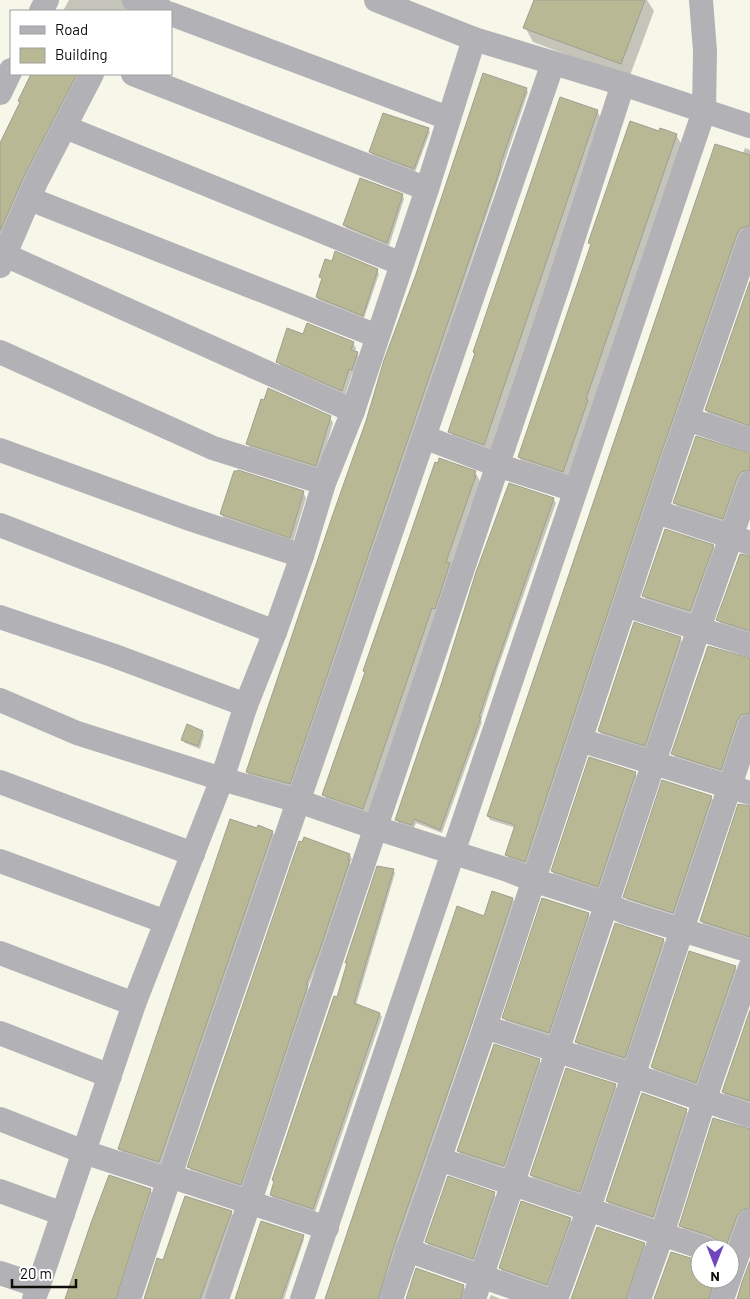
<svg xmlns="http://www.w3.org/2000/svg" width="750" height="1299" viewBox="0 0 750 1299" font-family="Barlow,sans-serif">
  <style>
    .shadow { fill: #0003 }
    .building { fill: #b8b895; stroke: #9f9f92 }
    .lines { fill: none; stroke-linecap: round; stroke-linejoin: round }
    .minor { stroke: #b2b1b6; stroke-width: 24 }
  </style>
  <rect width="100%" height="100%" fill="#f6f6e9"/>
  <!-- shadow -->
  <g class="shadow">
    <polygon points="69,0 130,0 126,5 126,11 63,11"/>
    <polygon points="535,0 647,0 654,11 629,78 533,42 525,27"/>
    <polygon points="33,74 88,74 0,253 0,146"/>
    <polygon points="526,89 528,92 416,427 291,787 249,775 247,771"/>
    <polygon points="597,111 602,120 489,454 455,440 450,431 476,355 474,352"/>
    <polygon points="428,129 430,132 415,172 373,155 371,152"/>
    <polygon points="660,133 676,135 682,145 569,481 525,467 519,457 592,246 590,243"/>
    <polygon points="745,148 750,150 750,229 527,865 508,858 507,855 516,828 490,820 488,816"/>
    <polygon points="402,195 404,199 389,246 346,228 344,225"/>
    <polygon points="377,270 379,274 364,318 319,300 317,297 323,280 321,276"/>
    <polygon points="750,285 750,428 708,414 706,410"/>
    <polygon points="304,336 353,343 356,348 355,352 361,358 355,375 352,374 345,396 281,367 278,361"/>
    <polygon points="330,417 333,423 319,471 251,450 248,444"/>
    <polygon points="750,454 750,473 724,522 677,506 675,503"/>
    <polygon points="438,464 475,472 481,483 369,819 330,805 324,795 366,674 364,671"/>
    <polygon points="303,492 306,498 293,542 225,520 221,514"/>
    <polygon points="553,499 556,503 497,670 481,720 482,722 442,833 416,823 414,828 399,823 396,819 463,620"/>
    <polygon points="713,546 715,550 692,614 646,599 644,596"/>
    <polygon points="750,557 750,633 720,623 718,620"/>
    <polygon points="680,638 682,642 647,749 601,734 599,731"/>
    <polygon points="750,659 750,715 723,772 675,757 673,754"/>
    <polygon points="202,732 204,735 200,749 185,743 183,740"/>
    <polygon points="635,773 637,776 599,889 554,875 552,871"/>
    <polygon points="711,797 713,800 675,915 627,900 625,896"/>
    <polygon points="750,807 750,940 703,924 701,920"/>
    <polygon points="257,829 272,832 275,836 162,1165 122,1152 120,1149"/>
    <polygon points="350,855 352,859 350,862 351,865 320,958 308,987 309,990 243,1188 191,1170 189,1167"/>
    <polygon points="393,870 395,873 356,1005 380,1014 382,1017 315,1212 273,1198 271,1194 275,1183 273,1180 338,998 348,965 346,962"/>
    <polygon points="513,899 514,902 379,1299 326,1299 485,917"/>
    <polygon points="588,914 590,917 550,1036 506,1021 504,1018"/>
    <polygon points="664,940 665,943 626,1061 578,1045 576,1042"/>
    <polygon points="735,967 737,970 697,1085 654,1070 652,1067"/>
    <polygon points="750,1014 750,1104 725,1095 723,1092"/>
    <polygon points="539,1060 541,1064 506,1169 460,1154 458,1150"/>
    <polygon points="615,1085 617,1089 582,1195 533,1178 531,1175"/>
    <polygon points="686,1110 688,1113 655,1219 609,1204 607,1201"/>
    <polygon points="750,1131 750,1211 728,1249 721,1249 719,1243 713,1239 683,1229 681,1225"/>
    <polygon points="150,1190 153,1194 118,1299 68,1299"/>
    <polygon points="494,1194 496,1197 475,1261 429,1245 427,1242"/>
    <polygon points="231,1212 234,1217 205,1299 145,1299 163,1262"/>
    <polygon points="570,1219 572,1222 548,1287 502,1271 500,1268"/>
    <polygon points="302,1236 304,1239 284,1299 236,1299"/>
    <polygon points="644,1244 646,1247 627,1299 572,1299"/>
    <polygon points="700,1263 700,1279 717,1279 710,1299 655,1299"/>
    <polygon points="463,1286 465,1289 462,1299 407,1299"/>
    <polygon points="491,1295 501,1299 489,1299"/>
  </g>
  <!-- building -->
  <g class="building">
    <polygon points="534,0 645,0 621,64 523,28"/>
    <polygon points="483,73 527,88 500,165 501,165 497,179 290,784 246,772 332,517 366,421 384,360 416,274"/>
    <polygon points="31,74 77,74 24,176 0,231 0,143 20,102 18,101"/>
    <polygon points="560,97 598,110 484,445 448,432 475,353 473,352"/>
    <polygon points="383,113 429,128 414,169 369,152"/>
    <polygon points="630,121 659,131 660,128 677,134 586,399 588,400 563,472 518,457 591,244 588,243"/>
    <polygon points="715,144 750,155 750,226 741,228 737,234 657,465 525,862 505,855 515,825 487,816"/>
    <polygon points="360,178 403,194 387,243 343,225"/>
    <polygon points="335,251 378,269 363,316 316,297 322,278 319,277 325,259 332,261"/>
    <polygon points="750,281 750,426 705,410"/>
    <polygon points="307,323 354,342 351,350 358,352 352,370 349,369 342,391 276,362 287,328 303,334"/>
    <polygon points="268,388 331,416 316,466 246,444 261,399 264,400"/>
    <polygon points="696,436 750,453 750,470 741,472 737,478 723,519 673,503"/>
    <polygon points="439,458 476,471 474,475 476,475 446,562 450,563 435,609 432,608 363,809 322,795 365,672 363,671 409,538 435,462 438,463"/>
    <polygon points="238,470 304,491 290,538 220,514 234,471 237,471"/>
    <polygon points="509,483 554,498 496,666 479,717 481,717 440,830 414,819 412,825 395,820 442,682 476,572"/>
    <polygon points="665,529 714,545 690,611 642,596"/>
    <polygon points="740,554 750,556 750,631 716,620"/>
    <polygon points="634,622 681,637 645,746 598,731"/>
    <polygon points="708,646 750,658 750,713 741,715 737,721 721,770 671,754"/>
    <polygon points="187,724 203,731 198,746 181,740"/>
    <polygon points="589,757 636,772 598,887 551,871"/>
    <polygon points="662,780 712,796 673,913 623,897"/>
    <polygon points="738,804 750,806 750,937 700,921"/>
    <polygon points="230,819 257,828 258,825 273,831 159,1162 118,1149"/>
    <polygon points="304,837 350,854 348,860 350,860 318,955 306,985 308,985 241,1185 187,1167 299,841 302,842"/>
    <polygon points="377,866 394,869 354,1003 380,1013 313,1209 270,1195 274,1181 272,1180 334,996 337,997 347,963 345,963"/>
    <polygon points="492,891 513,898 472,1023 394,1246 378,1299 325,1299 457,906 484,916"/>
    <polygon points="542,898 589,913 549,1033 502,1018"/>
    <polygon points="615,923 664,939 625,1058 575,1042"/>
    <polygon points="689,951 736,966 696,1083 651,1067"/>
    <polygon points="750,1010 750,1101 722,1092"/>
    <polygon points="494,1044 540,1059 504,1166 457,1151"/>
    <polygon points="566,1068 616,1084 580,1192 530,1175"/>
    <polygon points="642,1093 687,1109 653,1217 606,1201"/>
    <polygon points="713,1118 750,1129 750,1208 742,1210 737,1216 725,1249 719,1249 717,1240 711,1236 679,1226"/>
    <polygon points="109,1175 151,1189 116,1299 65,1299 91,1223"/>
    <polygon points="448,1176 495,1192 473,1259 425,1242"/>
    <polygon points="185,1196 232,1211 200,1299 144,1299 157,1258 163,1260"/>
    <polygon points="521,1201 571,1218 547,1285 499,1268"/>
    <polygon points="261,1221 304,1235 281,1299 235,1299"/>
    <polygon points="597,1227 645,1243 626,1299 571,1299"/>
    <polygon points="671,1252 700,1261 700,1279 714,1279 709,1299 654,1299"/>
    <polygon points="750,1261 750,1299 737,1299 742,1282"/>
    <polygon points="416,1268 464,1285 461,1299 406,1299"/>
  </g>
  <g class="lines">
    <!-- minor -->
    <g class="minor">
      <polyline points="134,0 164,11"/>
      <polyline points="376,0 474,39"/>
      <polyline points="41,11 47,0"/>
      <polyline points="171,14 448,118"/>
      <polyline points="133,74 427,189"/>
      <polyline points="0,93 11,70"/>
      <polyline points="65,127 402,264"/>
      <polyline points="30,199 377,336"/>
      <polyline points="5,255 353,411"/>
      <polyline points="0,266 36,182 92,74"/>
      <polyline points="0,352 213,448 324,483"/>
      <polyline points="687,419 750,440"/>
      <polyline points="424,437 497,465 575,490"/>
      <polyline points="0,450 187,518 302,556"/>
      <polyline points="657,512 750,543"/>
      <polyline points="0,525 275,632"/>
      <polyline points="625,605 750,645"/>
      <polyline points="0,617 112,655 246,705"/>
      <polyline points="0,700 77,733 222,779 298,801 376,828 508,870 533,880 607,904 624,912 750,951"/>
      <polyline points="580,740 750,793"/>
      <polyline points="0,782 193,854"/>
      <polyline points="0,861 166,922"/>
      <polyline points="0,953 134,1004"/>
      <polyline points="485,1027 632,1075 750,1116"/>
      <polyline points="0,1033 110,1076"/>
      <polyline points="0,1119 84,1152 157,1176 170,1176 327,1228"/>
      <polyline points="439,1159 706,1249"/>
      <polyline points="0,1191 63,1214"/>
      <polyline points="407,1250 546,1299"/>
      <polyline points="0,1273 39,1286"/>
      <polyline points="730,1276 750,1221"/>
      <polyline points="34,1299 134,1004 222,779 246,705 275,632 302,556 324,483 353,411 427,189 474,39 623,84 750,126"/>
      <polyline points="129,1299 201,1083 553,63"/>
      <polyline points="217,1299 559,283 623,84"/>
      <polyline points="302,1299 704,111 705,51 701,0"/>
      <polyline points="391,1299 485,1027 670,469 750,239"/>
      <polyline points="474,1299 699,628 750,483"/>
      <polyline points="556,1299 589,1208 750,726"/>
      <polyline points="639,1299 662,1235 704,1101 750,968"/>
      <polyline points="722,1299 729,1279"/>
    </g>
  </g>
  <!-- legend -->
  <rect x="10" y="10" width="162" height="65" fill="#ffffff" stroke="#9f9f9d"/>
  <rect x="20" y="26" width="25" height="8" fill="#b2b1b6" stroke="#9f9f9d"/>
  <text x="55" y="35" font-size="15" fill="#0e0e0a">Road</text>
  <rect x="20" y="48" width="25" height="15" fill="#b8b895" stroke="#9f9f9d"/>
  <text x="55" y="60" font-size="15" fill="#0e0e0a">Building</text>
  <!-- north arrow -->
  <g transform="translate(715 1264) rotate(180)"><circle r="24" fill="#ffffff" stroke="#9f9f9d"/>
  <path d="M0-4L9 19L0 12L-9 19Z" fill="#6f46be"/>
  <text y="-8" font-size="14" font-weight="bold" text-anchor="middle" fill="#0e0e0a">N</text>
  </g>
  <!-- scale -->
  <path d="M12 1279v8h64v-8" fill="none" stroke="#0e0e0a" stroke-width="2.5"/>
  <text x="20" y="1279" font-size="15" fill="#0e0e0a" stroke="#ffffff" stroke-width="4" paint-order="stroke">20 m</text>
</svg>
